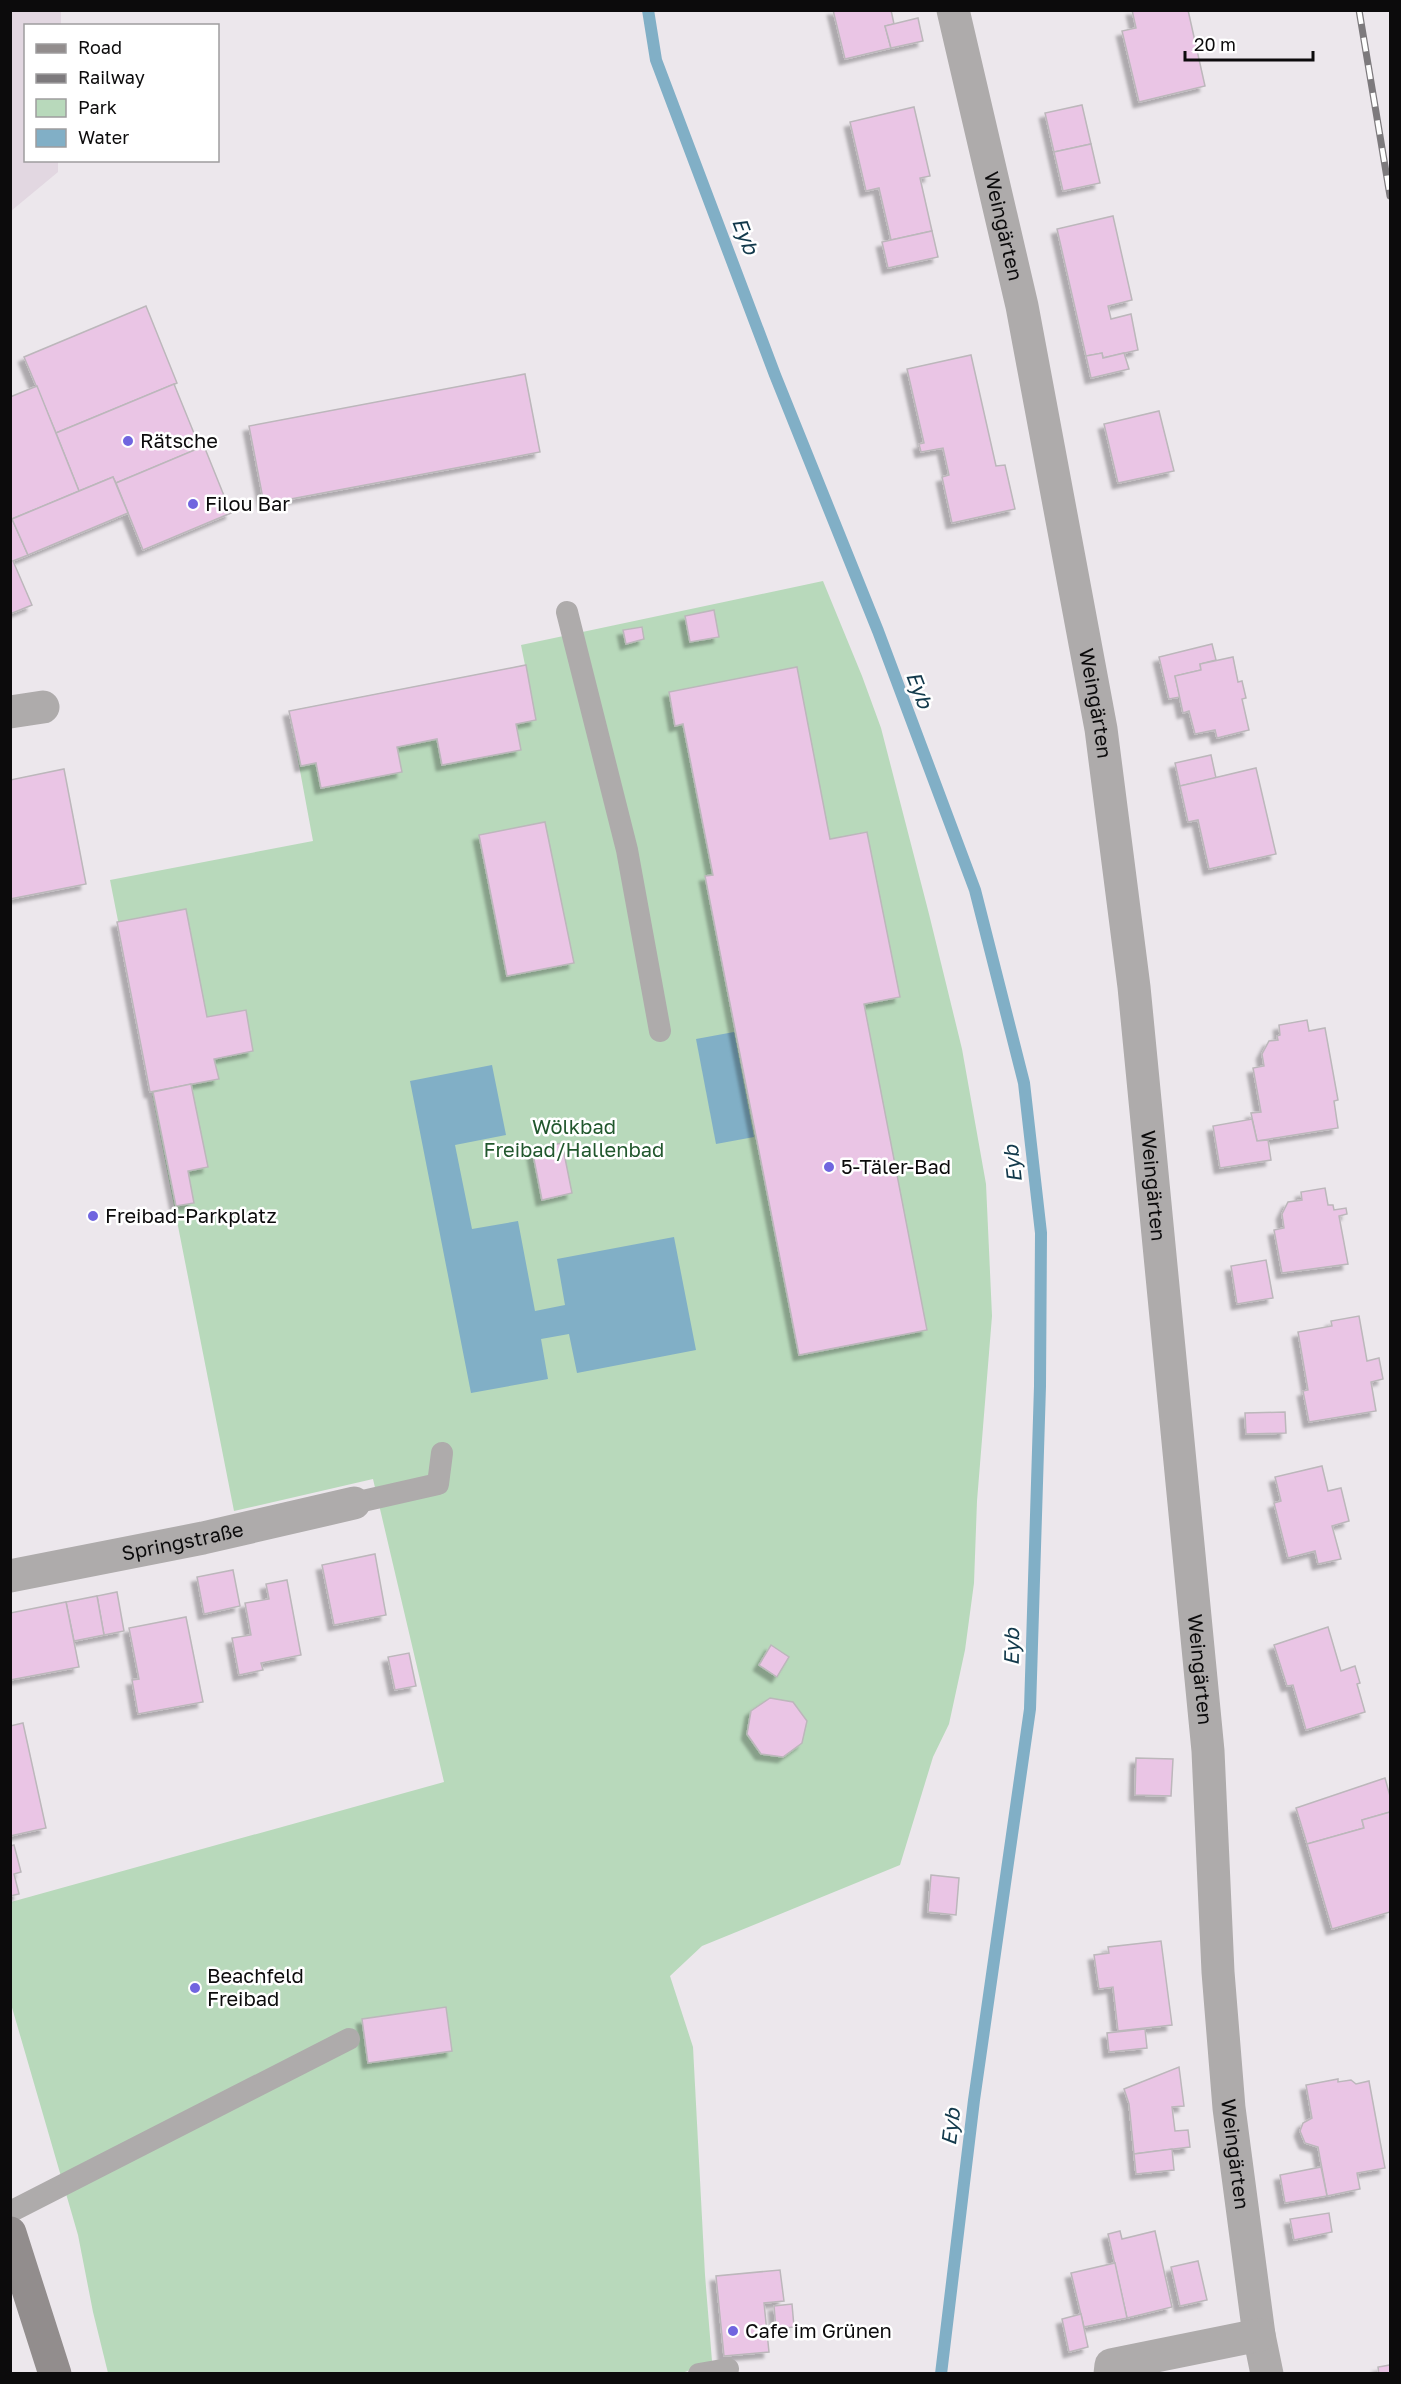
<svg xmlns="http://www.w3.org/2000/svg" width="1401" height="2384" viewBox="0 0 1401 2384" font-family="'Golos Text',sans-serif">
  <style>
    .built { fill: #e2d7e1 }
    .green { fill: #b8d9bb }
    .water { fill: #81afc6 }
    .lines { fill: none; stroke-linecap: round; stroke-linejoin: round }
    .stream { stroke: #81afc6; stroke-width: 12 }
    .building { fill: #eac5e5; stroke: #bcb7bb; stroke-width: 1.5; filter: url(#shadow) }
    .lane { stroke: #aeabab; stroke-width: 22 }
    .street { stroke: #aeabab; stroke-width: 33 }
    .secondary { stroke: #928d8d; stroke-width: 33 }
    .rail-casing { stroke: #7d7a7d; stroke-width: 7 }
    .rail { stroke: #fff; stroke-width: 4.5; stroke-dasharray: 14; stroke-linecap: butt }
    .poi-dot { fill: #7065df; stroke: #fff; stroke-width: 2 }
    .labels { text-anchor: middle; stroke-width: 5; stroke-linejoin: round; paint-order: stroke }
    .street-label { font-size: 20px; fill: #0c0b0c; stroke: #fff }
    .poi-label { font-size: 20px; fill: #0c0b0c; stroke: #fff; text-anchor: start }
    .park-label { font-size: 20px; fill: #21572d; stroke: #fff }
    .water-label { font-size: 21px; font-style: italic; fill: #12394b; stroke: #fff }
  </style>
  <defs>
    <filter id="shadow"><feDropShadow dx="-5.5" dy="5.5" stdDeviation="1.5" flood-color="#0004"/></filter>
  </defs>
  <rect width="100%" height="100%" fill="#ece7ec"/>
  <!-- built -->
  <polygon class="built" points="11,10 61,11 61,25 26,26 26,160 58,161 58,172 11,211"/>
  <!-- green -->
  <polygon class="green" points="823,581 862,676 881,728 929,914 962,1049 986,1184 992,1316 977,1501 974,1583 965,1650 949,1724 933,1757 900,1865 702,1946 670,1976 693,2047 705,2275 712,2361 680,2374 108,2373 93,2312 78,2235 11,2004 11,1902 444,1782 373,1479 234,1511 110,880 313,841 289,711 525,665 521,645"/>
  <!-- water -->
  <g class="water">
    <polygon points="734,1032 754,1137 716,1144 696,1039"/>
    <polygon points="492,1065 506,1135 455,1145 472,1229 518,1221 535,1311 565,1305 557,1259 674,1237 696,1350 577,1373 569,1334 541,1339 548,1379 471,1393 410,1081"/>
  </g>
  <g class="lines">
    <!-- stream -->
    <polyline class="stream" points="648,10 656,60 775,375 878,631 975,890 1024,1083 1041,1233 1040,1386 1030,1709 974,2100 941,2374"/>
  </g>
  <!-- building -->
  <g class="building">
    <polygon points="833,10 891,10 894,24 885,26 891,48 845,59"/>
    <polygon points="1132,10 1188,10 1205,86 1139,102 1122,31 1136,28"/>
    <polygon points="918,18 923,41 891,48 885,26"/>
    <polygon points="1082,105 1091,144 1054,152 1045,113"/>
    <polygon points="914,107 930,176 920,178 932,231 891,240 879,188 866,191 850,122"/>
    <polygon points="1091,144 1100,183 1063,191 1054,152"/>
    <polygon points="1113,216 1132,300 1108,306 1111,319 1131,314 1138,350 1103,358 1102,353 1086,356 1057,229"/>
    <polygon points="932,231 938,257 888,268 882,242"/>
    <polygon points="146,306 177,383 56,433 24,357"/>
    <polygon points="1102,353 1103,358 1124,353 1129,369 1091,378 1086,356"/>
    <polygon points="971,355 996,466 1005,465 1015,509 952,523 942,477 949,475 943,448 921,452 919,444 924,443 907,369"/>
    <polygon points="525,374 540,452 264,504 249,426"/>
    <polygon points="174,384 200,448 116,483 113,477 79,491 56,433"/>
    <polygon points="37,386 79,491 12,519 28,555 13,561 32,605 10,614 10,397"/>
    <polygon points="1159,411 1174,471 1118,483 1104,424"/>
    <polygon points="204,446 231,513 143,550 116,483"/>
    <polygon points="113,477 128,513 28,555 12,519"/>
    <polygon points="714,610 719,637 690,642 685,616"/>
    <polygon points="642,627 644,639 626,644 623,630"/>
    <polygon points="1212,644 1216,660 1200,664 1201,670 1175,676 1180,697 1169,699 1159,657"/>
    <polygon points="1233,657 1238,682 1242,681 1246,698 1242,699 1249,730 1217,738 1215,730 1195,734 1189,711 1183,713 1175,676 1201,670 1200,664"/>
    <polygon points="526,665 536,720 516,724 521,750 442,765 437,739 397,747 402,772 321,788 316,763 301,766 289,711"/>
    <polygon points="797,667 830,839 867,832 900,997 864,1004 927,1330 799,1355 705,876 713,875 683,724 675,726 669,692"/>
    <polygon points="1211,755 1216,778 1180,786 1175,763"/>
    <polygon points="1256,768 1276,854 1209,869 1198,820 1188,822 1180,786"/>
    <polygon points="64,769 86,884 10,899 10,780"/>
    <polygon points="545,822 574,963 507,976 479,835"/>
    <polygon points="186,909 207,1017 246,1010 253,1051 214,1059 219,1079 150,1092 117,922"/>
    <polygon points="1307,1020 1309,1031 1325,1028 1338,1100 1334,1101 1338,1128 1257,1141 1251,1113 1261,1112 1253,1068 1264,1066 1262,1054 1269,1041 1278,1040 1277,1036 1280,1035 1279,1025"/>
    <polygon points="191,1084 208,1167 188,1171 194,1203 176,1206 153,1092"/>
    <polygon points="1252,1119 1257,1141 1268,1140 1271,1160 1220,1168 1213,1126"/>
    <polygon points="562,1143 572,1193 542,1200 532,1149"/>
    <polygon points="1325,1188 1328,1205 1333,1205 1334,1210 1346,1208 1347,1214 1339,1216 1348,1264 1282,1273 1274,1230 1284,1228 1282,1214 1288,1202 1302,1200 1301,1192"/>
    <polygon points="1266,1260 1273,1298 1237,1304 1231,1266"/>
    <polygon points="1359,1316 1367,1361 1379,1358 1383,1379 1371,1382 1376,1411 1309,1422 1303,1391 1308,1390 1298,1332 1332,1326 1331,1321"/>
    <polygon points="1285,1412 1286,1433 1246,1434 1245,1413"/>
    <polygon points="1322,1466 1328,1491 1341,1488 1349,1521 1332,1526 1341,1559 1318,1564 1315,1551 1288,1558 1274,1503 1281,1501 1275,1477"/>
    <polygon points="375,1554 386,1615 334,1625 322,1565"/>
    <polygon points="233,1570 240,1606 204,1614 197,1577"/>
    <polygon points="287,1580 301,1655 261,1663 263,1670 239,1675 232,1638 251,1635 245,1603 269,1599 266,1584"/>
    <polygon points="117,1592 124,1631 104,1635 97,1596"/>
    <polygon points="97,1596 104,1635 74,1641 66,1602"/>
    <polygon points="66,1602 79,1667 10,1680 10,1613"/>
    <polygon points="186,1617 203,1702 138,1714 132,1680 139,1679 129,1628"/>
    <polygon points="1328,1627 1341,1671 1355,1666 1360,1683 1357,1684 1365,1712 1306,1730 1293,1685 1287,1686 1274,1645"/>
    <polygon points="771,1645 789,1657 777,1677 759,1665"/>
    <polygon points="409,1653 416,1686 395,1690 388,1657"/>
    <polygon points="770,1698 793,1702 807,1721 802,1743 783,1757 761,1754 747,1734 751,1711"/>
    <polygon points="23,1723 46,1828 10,1836 10,1726"/>
    <polygon points="1136,1758 1173,1759 1171,1796 1135,1795"/>
    <polygon points="1385,1778 1390,1796 1390,1812 1362,1820 1364,1828 1307,1844 1296,1808"/>
    <polygon points="1390,1812 1390,1912 1332,1929 1307,1844 1364,1828 1362,1820"/>
    <polygon points="14,1845 21,1872 14,1874 19,1894 10,1896 10,1846"/>
    <polygon points="931,1875 959,1878 956,1915 928,1912"/>
    <polygon points="1161,1941 1172,2025 1118,2031 1113,1987 1099,1989 1094,1955 1109,1953 1108,1947"/>
    <polygon points="446,2007 452,2051 368,2063 362,2019"/>
    <polygon points="1145,2029 1147,2048 1109,2052 1107,2033"/>
    <polygon points="1179,2067 1184,2106 1172,2107 1175,2131 1188,2130 1190,2147 1134,2154 1129,2104 1124,2089"/>
    <polygon points="1338,2079 1338,2082 1351,2080 1356,2084 1369,2081 1385,2168 1357,2173 1360,2189 1327,2196 1318,2147 1305,2143 1300,2131 1303,2123 1312,2118 1306,2085"/>
    <polygon points="1172,2149 1174,2170 1136,2174 1134,2154"/>
    <polygon points="1321,2167 1327,2196 1285,2203 1280,2175"/>
    <polygon points="1329,2213 1332,2232 1294,2240 1290,2219"/>
    <polygon points="1120,2231 1122,2239 1155,2231 1172,2307 1127,2318 1108,2234"/>
    <polygon points="1198,2261 1207,2300 1180,2306 1171,2267"/>
    <polygon points="1115,2263 1127,2318 1084,2327 1071,2273"/>
    <polygon points="780,2270 784,2301 764,2303 769,2352 724,2356 716,2276"/>
    <polygon points="792,2304 794,2327 776,2329 774,2306"/>
    <polygon points="1081,2314 1088,2347 1069,2352 1062,2319"/>
    <polygon points="1390,2365 1390,2374 1379,2374 1378,2367"/>
  </g>
  <g class="lines">
    <!-- lane -->
    <g class="lane">
      <polyline points="567,612 627,850 660,1031"/>
      <polyline points="354,1503 438,1484 442,1453"/>
      <polyline points="10,2212 349,2039"/>
      <polyline points="699,2374 728,2369"/>
    </g>
    <!-- street -->
    <g class="street">
      <path id="s1" d="M953 10 1022 306 1101 729 1134 987 1208 1751 1218 1972 1229 2108 1259 2335 1267 2374"/>
      <polyline points="10,712 43,707"/>
      <path id="s2" d="M10 1576 203 1538 354 1503"/>
      <polyline points="1110,2374 1111,2365 1259,2335"/>
    </g>
    <!-- secondary -->
    <polyline class="secondary" points="10,2233 55,2374"/>
    <!-- rail casing -->
    <g class="rail-casing">
      <polyline id="rail" points="1359,10 1390,196"/>
    </g>
    <!-- rail -->
    <use href="#rail" class="rail"/>
  </g>
  <!-- markers -->
  <g class="poi-dot">
    <circle cx="128" cy="441" r="6"/>
    <circle cx="193" cy="504" r="6"/>
    <circle cx="829" cy="1167" r="6"/>
    <circle cx="93" cy="1216" r="6"/>
    <circle cx="195" cy="1988" r="6"/>
    <circle cx="733" cy="2331" r="6"/>
  </g>
  <g class="labels">
    <!-- street labels -->
    <g class="street-label">
      <text dy="7" stroke="none"><textPath href="#s1" startOffset="222">Weingärten</textPath></text>
      <text dy="7" stroke="none"><textPath href="#s1" startOffset="708">Weingärten</textPath></text>
      <text dy="7" stroke="none"><textPath href="#s1" startOffset="1194">Weingärten</textPath></text>
      <text dy="7" stroke="none"><textPath href="#s2" startOffset="176">Springstraße</textPath></text>
      <text dy="7" stroke="none"><textPath href="#s1" startOffset="1680">Weingärten</textPath></text>
      <text dy="7" stroke="none"><textPath href="#s1" startOffset="2166">Weingärten</textPath></text>
    </g>
    <!-- poi labels -->
    <g class="poi-label">
      <text x="140" y="448">Rätsche</text>
      <text x="205" y="511">Filou Bar</text>
      <text x="841" y="1174">5-Täler-Bad</text>
      <text x="105" y="1223">Freibad-Parkplatz</text>
      <text x="207" y="1983">Beachfeld<tspan x="207" dy="23">Freibad</tspan></text>
      <text x="745" y="2338">Cafe im Grünen</text>
    </g>
    <!-- park labels -->
    <g class="park-label">
      <text x="574" y="1134">Wölkbad<tspan x="574" dy="23">Freibad/Hallenbad</tspan></text>
    </g>
    <!-- water labels -->
    <g class="water-label">
      <text transform="translate(745 236) rotate(69)" y="7">Eyb</text>
      <text transform="translate(919 690) rotate(69)" y="7">Eyb</text>
      <text transform="translate(1013 1164) rotate(-96)" y="7">Eyb</text>
      <text transform="translate(1012 1647) rotate(-89)" y="7">Eyb</text>
      <text transform="translate(951 2127) rotate(-83)" y="7">Eyb</text>
    </g>
  </g>
  <!-- border -->
  <rect width="1401" height="2384" fill="none" stroke="#0c0b0c" stroke-width="24"/>
  <!-- legend -->
  <rect x="24" y="24" width="195" height="138" fill="#ffffff" stroke="#9e9d9e" stroke-width="1.5"/>
  <rect x="36" y="44" width="30" height="9" fill="#928d8d" stroke="#9e9d9e" stroke-width="1.5"/>
  <text x="78" y="54" font-size="18" fill="#0c0b0c">Road</text>
  <rect x="36" y="74" width="30" height="9" fill="#7d7a7d" stroke="#9e9d9e" stroke-width="1.5"/>
  <text x="78" y="84" font-size="18" fill="#0c0b0c">Railway</text>
  <rect x="36" y="99" width="30" height="18" fill="#b8d9bb" stroke="#9e9d9e" stroke-width="1.5"/>
  <text x="78" y="114" font-size="18" fill="#0c0b0c">Park</text>
  <rect x="36" y="129" width="30" height="18" fill="#81afc6" stroke="#9e9d9e" stroke-width="1.5"/>
  <text x="78" y="144" font-size="18" fill="#0c0b0c">Water</text>
  <!-- scale -->
  <path d="M1185 51v9h128v-9" fill="none" stroke="#0c0b0c" stroke-width="3"/>
  <text x="1194" y="51" font-size="18" fill="#0c0b0c" stroke="#ffffff" stroke-width="4.5" paint-order="stroke">20 m</text>
</svg>
